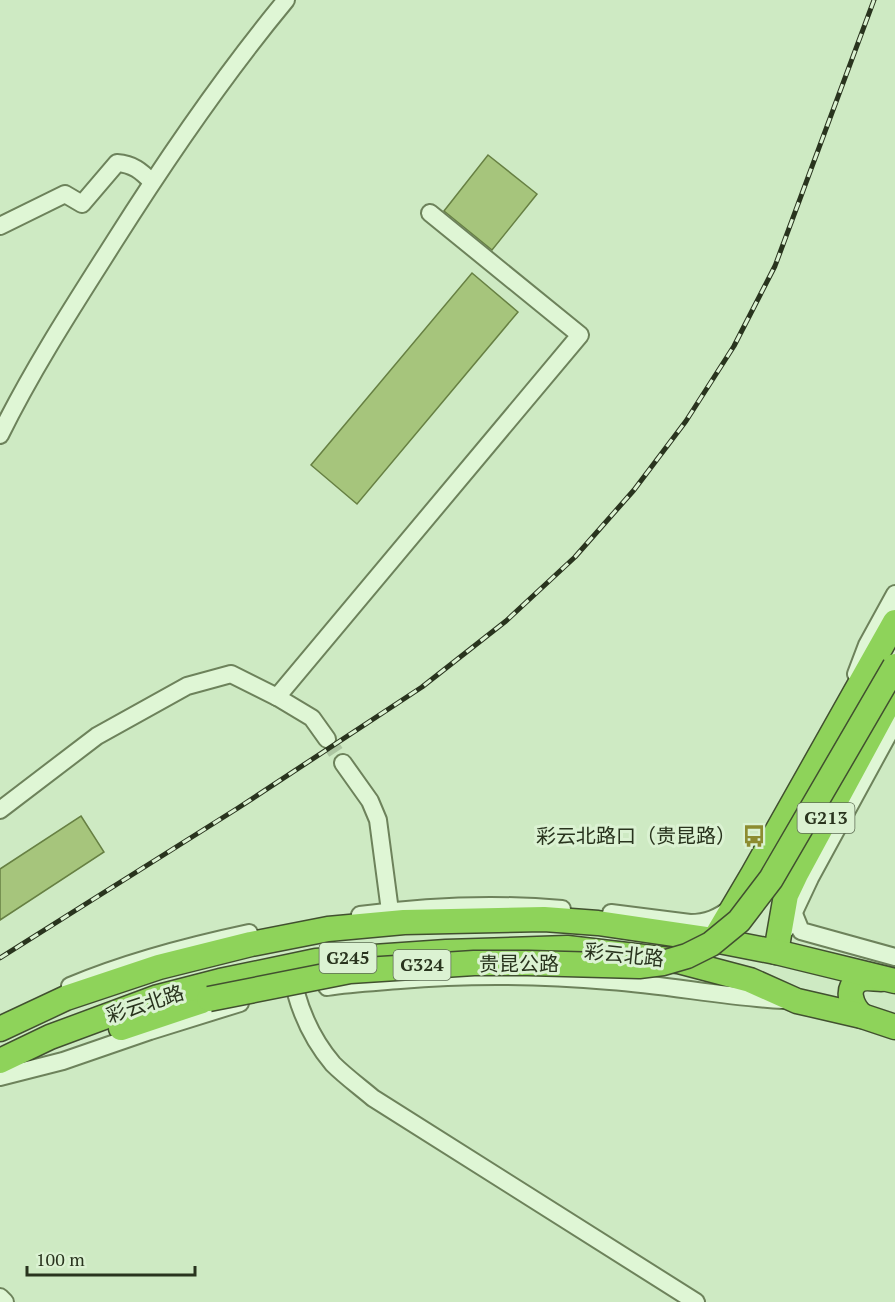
<svg xmlns="http://www.w3.org/2000/svg" width="895" height="1302" viewBox="0 0 895 1302" font-family="'PT Serif','Noto Sans SC',serif">
  <style>
    .building { fill: #a6c57c; stroke: #678043; stroke-width: 1.5 }
    .lines { fill: none; stroke-linecap: round; stroke-linejoin: round }
    .minor-tunnel { stroke: #adc6a2; stroke-width: 16; stroke-dasharray: 16 8; stroke-linecap: butt }
    .minor-casing { stroke: #6d825b; stroke-width: 20 }
    .highway-casing { stroke: #41502f; stroke-width: 27 }
    .minor { stroke: #dff6d5; stroke-width: 16 }
    .highway { stroke: #8ed35a; stroke-width: 24 }
    .rail-casing { stroke: #29341e; stroke-width: 5 }
    .rail { stroke: #dbf2d2; stroke-width: 3; stroke-dasharray: 9; stroke-linecap: butt }
    .highway-bridge-casing { stroke: #41502f; stroke-width: 27; stroke-linecap: butt }
    .highway-bridge { stroke: #8ed35a; stroke-width: 24 }
    .labels { text-anchor: middle; stroke-width: 6; stroke-linejoin: round; paint-order: stroke }
    .shield { fill: #dbf2d2; stroke: #5e6d54; stroke-width: 1.5 }
    .shield-label { font-size: 18px; font-weight: bold; fill: #29341e }
    .poi-label { font-size: 20px; fill: #29341e; stroke: #dbf2d2; text-anchor: end }
    .street-label { font-size: 20px; fill: #29341e; stroke: #dbf2d2 }
  </style>
  <rect width="100%" height="100%" fill="#ceeac3"/>
  <!-- building -->
  <g class="building">
    <polygon points="488,155 537,194 492,250 444,211"/>
    <polygon points="472,273 518,312 357,504 311,465"/>
    <polygon points="81,816 104,852 0,920 0,869"/>
  </g>
  <g class="lines">
    <!-- minor-tunnel -->
    <polyline class="minor-tunnel" points="327,739 343,763"/>
    <!-- minor casing -->
    <g class="minor-casing">
      <g id="minor">
        <path d="M0 226 65 194 82 204 117 163C133 164 141 171 152 182"/>
        <path d="M0 435C33 368 74 305 114 242 167 158 223 76 286 0"/>
        <polyline points="856,674 867,645 895,594"/>
        <polyline points="277,697 580,335 430,213"/>
        <polyline points="343,763 370,801 378,820 390,911"/>
        <polyline points="0,810 97,736 187,686 231,674 277,697 312,718 327,739"/>
        <path d="M611 913 690 923C707 923 718 918 731 908"/>
        <polyline points="794,914 801,931 895,957"/>
        <path d="M360 915C427 906 494 903 562 909"/>
        <polyline points="786,929 810,878 895,722"/>
        <path d="M70 986C127 962 188 946 249 933"/>
        <path d="M327 987C351 983 376 982 400 980 470 974 540 975 610 981 668 985 725 997 783 1000"/>
        <path d="M296 993C303 1018 316 1044 333 1064 345 1076 360 1087 373 1098L696 1302"/>
        <polyline points="0,1077 63,1061 150,1031 240,1003"/>
        <polyline points="0,1297 5,1302"/>
      </g>
    </g>
    <!-- highway casing -->
    <g class="highway-casing">
      <g id="highway">
        <polyline points="714,940 753,874 895,622"/>
        <polyline points="776,952 786,895 796,874 895,691"/>
        <path d="M862 1016C852 1007 843 987 861 979 867 977 875 979 881 979"/>
        <polyline points="121,1028 202,1001"/>
        <polyline points="0,1029 66,998 159,967 251,944 328,929 404,922 544,919 598,923 714,940 776,952 895,981"/>
        <polyline points="0,1061 50,1037 158,997 220,981 316,961 446,952 567,948 678,961 750,980 797,1001 862,1016 895,1027"/>
      </g>
    </g>
    <!-- minor -->
    <use href="#minor" class="minor"/>
    <!-- highway -->
    <use href="#highway" class="highway"/>
    <!-- rail casing -->
    <g class="rail-casing">
      <polyline id="rail" points="0,958 238,808 422,687 506,621 575,557 634,490 686,421 734,346 775,266 874,0"/>
    </g>
    <!-- rail -->
    <use href="#rail" class="rail"/>
    <!-- highway-bridge casing -->
    <g class="highway-bridge-casing">
      <polyline id="highway-bridge" points="209,999 350,971 474,963 528,963 639,966 663,963 687,956 711,944 739,921 771,879 895,666"/>
    </g>
    <!-- highway-bridge -->
    <use href="#highway-bridge" class="highway-bridge"/>
  </g>
  <!-- icons -->
  <defs>
    <g id="bus-bare" transform="scale(1.8)"><path d="M-5-6H5V4H4V6H2V4H-2V6H-4V4H-5ZM-3.5-4V0h7V-4ZM-3.5 1.2v1.5H-2V1.2ZM2 1.2v1.5H3.5V1.2Z" fill="#8c8c30" stroke="#dbf2d2" stroke-width="2.5" paint-order="stroke"/></g>
  </defs>
  <g fill-rule="evenodd">
    <use href="#bus-bare" x="754" y="836"/>
  </g>
  <g class="labels">
    <!-- shield labels -->
    <g class="shield">
      <rect x="797.5" y="803" width="57" height="30" rx="4.5"/>
      <rect x="319.5" y="943" width="57" height="30" rx="4.5"/>
      <rect x="393.5" y="950" width="57" height="30" rx="4.5"/>
    </g>
    <g class="shield-label">
      <text x="826" y="824">G213</text>
      <text x="348" y="964">G245</text>
      <text x="422" y="971">G324</text>
    </g>
    <!-- poi labels -->
    <g class="poi-label">
      <text x="736" y="843">彩云北路口（贵昆路）</text>
    </g>
    <!-- street labels -->
    <g class="street-label">
      <text transform="translate(624 955) rotate(6)" y="7">彩云北路</text>
      <text x="519" y="971">贵昆公路</text>
      <text transform="translate(145 1004) rotate(-18)" y="7">彩云北路</text>
    </g>
  </g>
  <!-- scale -->
  <path d="M27 1266v9h168v-9" fill="none" stroke="#29341e" stroke-width="3"/>
  <text x="36" y="1266" font-size="18" fill="#29341e" stroke="#dbf2d2" stroke-width="4.5" paint-order="stroke">100 m</text>
</svg>
